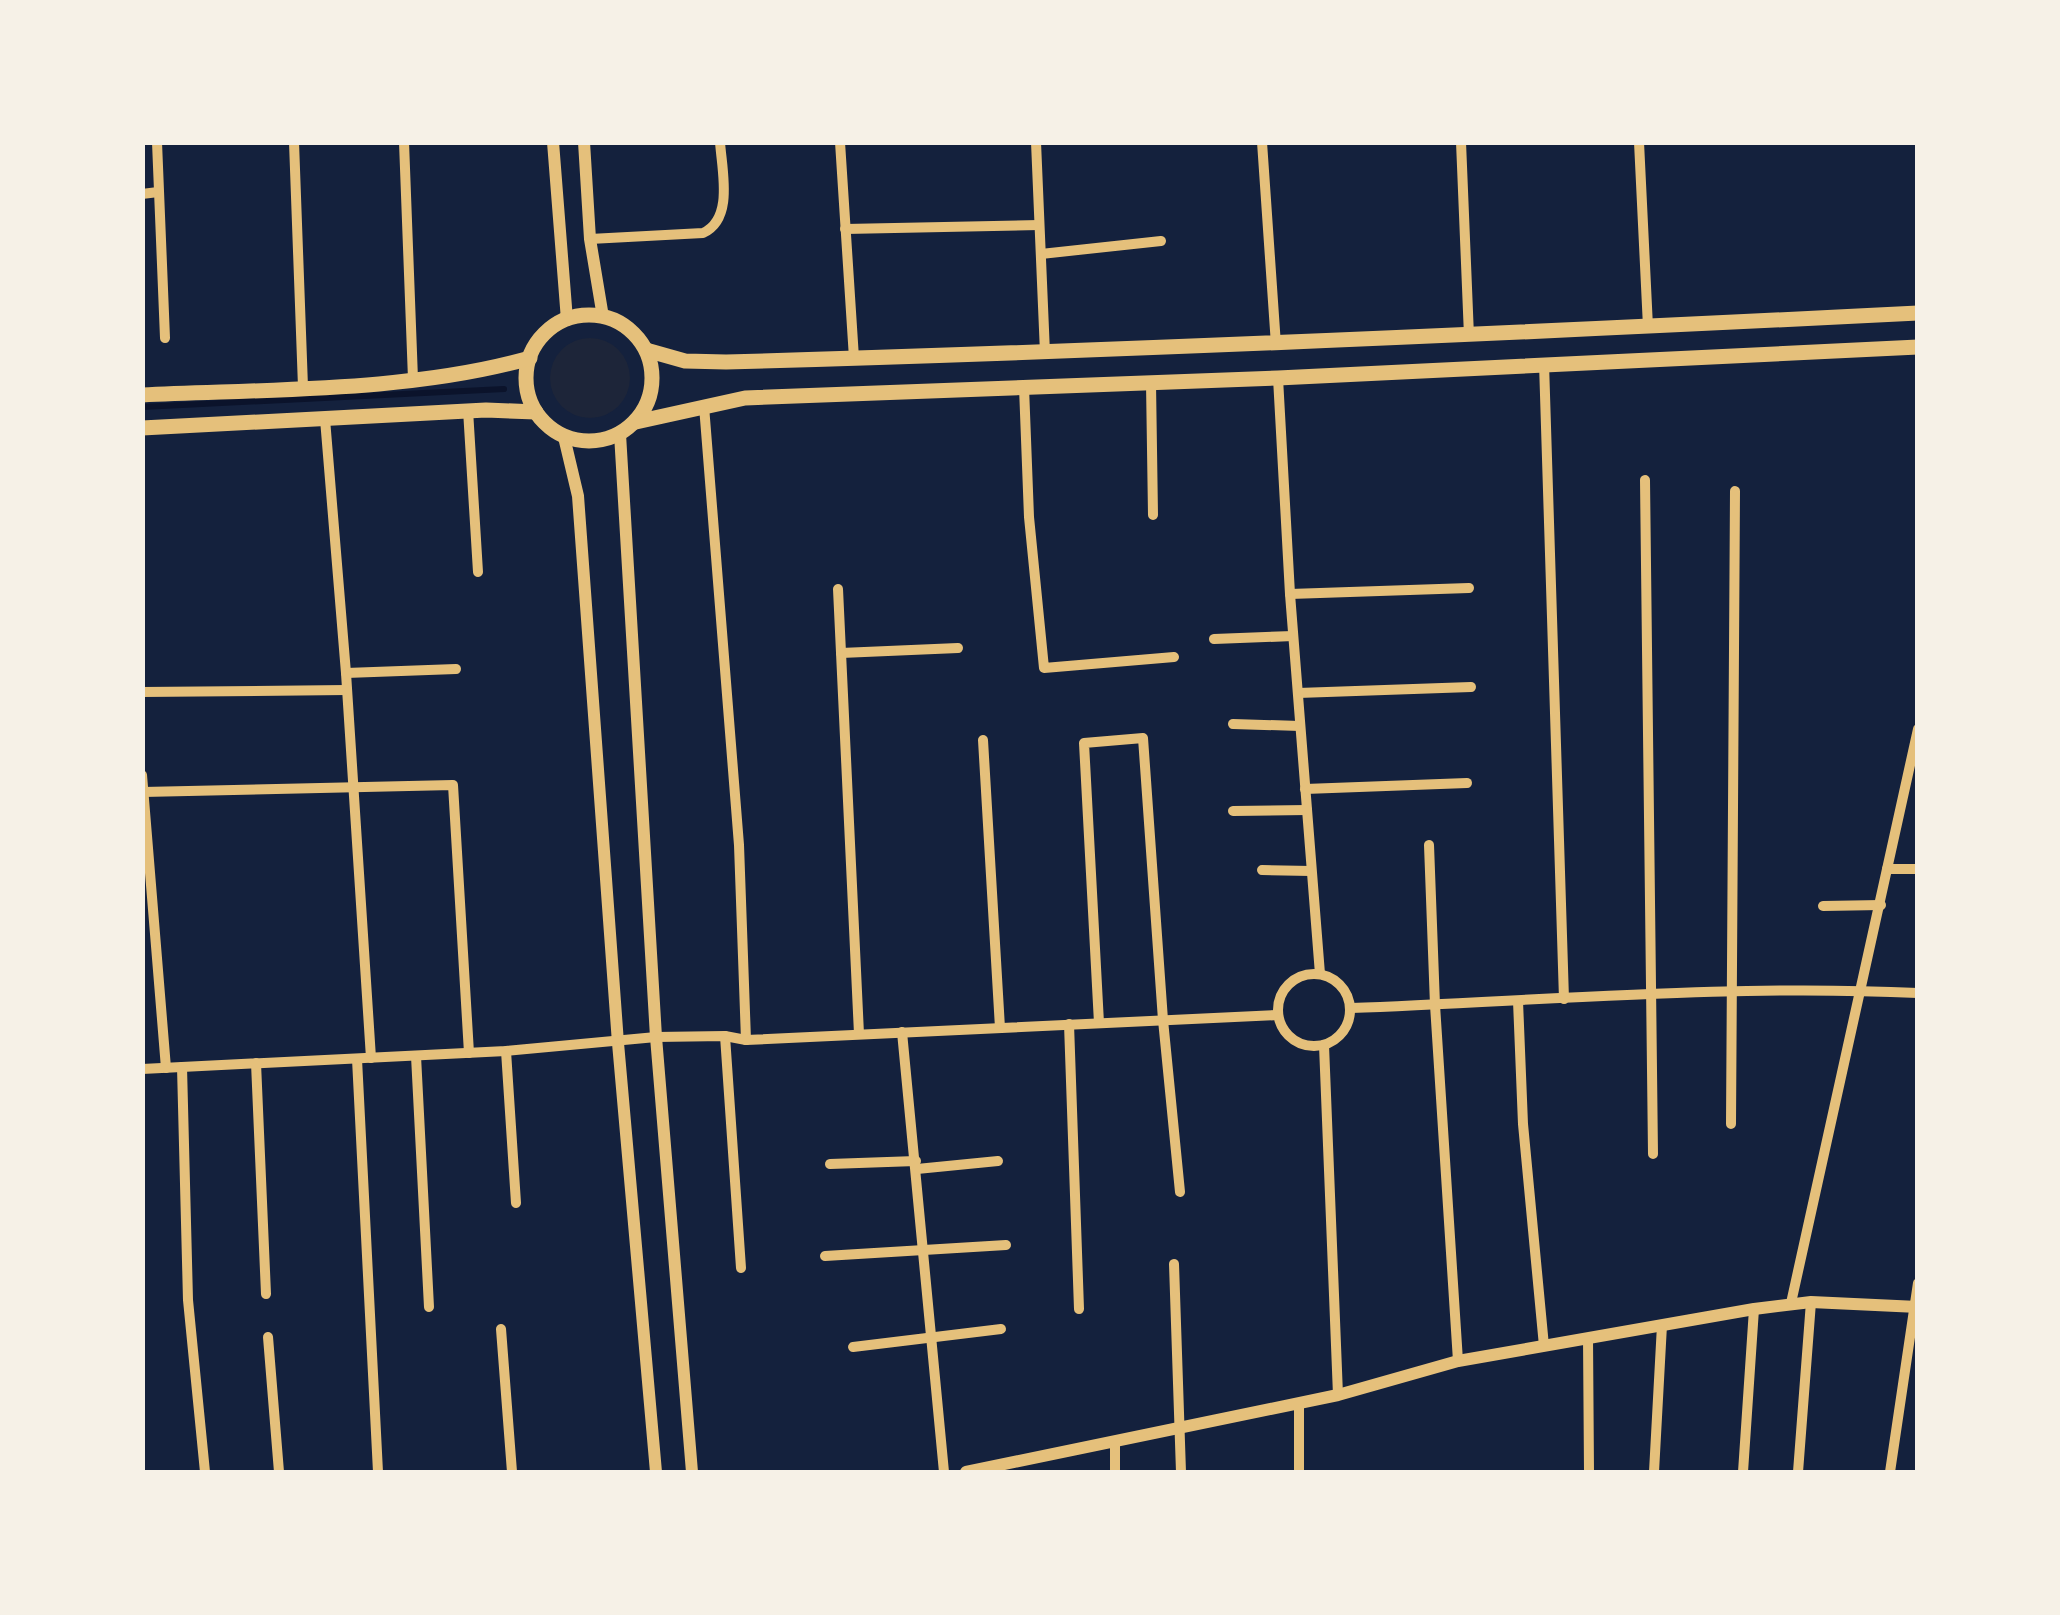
<svg xmlns="http://www.w3.org/2000/svg" width="2060" height="1615" viewBox="0 0 2060 1615" font-family="Jost,sans-serif">
  <style>
    .green { fill: #1d2539 }
    .lines { fill: none; stroke-linecap: round; stroke-linejoin: round }
    .stream { stroke: #0b132b; stroke-width: 6 }
    .minor { stroke: #e5c07b; stroke-width: 10 }
    .tertiary { stroke: #e5c07b; stroke-width: 12 }
    .secondary { stroke: #e5c07b; stroke-width: 15 }
  </style>
  <rect width="100%" height="100%" fill="#14213d"/>
  <!-- green -->
  <circle class="green" cx="590" cy="378" r="40"/>
  <g class="lines">
    <!-- stream -->
    <polyline class="stream" points="142,407 504,389"/>
    <!-- minor -->
    <g class="minor">
      <polyline points="157,142 165,338"/>
      <polyline points="294,142 303,387"/>
      <polyline points="404,142 413,379"/>
      <polyline points="840,142 854,358"/>
      <polyline points="1036,142 1045,353"/>
      <polyline points="1262,142 1276,345"/>
      <polyline points="1461,142 1469,336"/>
      <polyline points="1639,142 1648,327"/>
      <polyline points="142,194 158,192"/>
      <polyline points="845,229 1039,225"/>
      <path d="M590 239 703 233C734 219 722 171 720 142"/>
      <polyline points="1041,254 1161,241"/>
      <polyline points="1544,363 1564,999"/>
      <polyline points="1278,378 1290,594 1320,974"/>
      <polyline points="1151,383 1153,515"/>
      <polyline points="1024,387 1029,517 1044,668 1174,657"/>
      <polyline points="704,406 739,845 746,1040"/>
      <polyline points="468,410 478,572"/>
      <polyline points="325,419 346,673 371,1058"/>
      <polyline points="1645,480 1653,1154"/>
      <polyline points="838,589 859,1034"/>
      <polyline points="1290,594 1469,588"/>
      <polyline points="1214,639 1293,636"/>
      <polyline points="841,653 958,648"/>
      <polyline points="346,673 456,669"/>
      <polyline points="142,692 347,690"/>
      <polyline points="1298,693 1471,687"/>
      <polyline points="1233,724 1300,726"/>
      <polyline points="983,740 1000,1028"/>
      <polyline points="142,775 166,1068"/>
      <polyline points="1305,789 1467,783"/>
      <polyline points="143,792 453,785 469,1053"/>
      <polyline points="1233,811 1307,810"/>
      <polyline points="1429,845 1435,1005 1458,1361"/>
      <polyline points="1887,869 1918,869"/>
      <polyline points="1262,870 1311,871"/>
      <polyline points="1823,906 1881,905"/>
      <circle cx="1314" cy="1010" r="36"/>
      <polyline points="1518,1001 1523,1124 1544,1346"/>
      <path d="M1351 1008C1539 1001 1729 984 1918 993"/>
      <polyline points="1099,1023 1084,743 1143,738 1163,1020 1180,1192"/>
      <polyline points="1069,1024 1079,1309"/>
      <polyline points="902,1032 944,1472"/>
      <polyline points="725,1036 741,1268"/>
      <polyline points="1324,1045 1338,1395"/>
      <polyline points="506,1051 516,1203"/>
      <polyline points="416,1056 429,1307"/>
      <polyline points="357,1059 378,1472"/>
      <polyline points="256,1063 266,1294"/>
      <polyline points="182,1067 188,1300 205,1472"/>
      <polyline points="142,1069 506,1051 656,1037 725,1036 746,1040 1278,1015"/>
      <polyline points="1731,1124 1735,491"/>
      <polyline points="830,1164 916,1161"/>
      <polyline points="917,1169 998,1161"/>
      <polyline points="825,1256 1006,1245"/>
      <polyline points="1174,1264 1181,1472"/>
      <polyline points="1791,1303 1918,729"/>
      <polyline points="501,1329 512,1472"/>
      <polyline points="268,1337 279,1472"/>
      <polyline points="1588,1338 1589,1472"/>
      <polyline points="853,1347 1001,1329"/>
      <polyline points="1299,1403 1299,1472"/>
      <polyline points="1115,1472 1115,1441"/>
      <polyline points="1654,1472 1662,1325"/>
      <polyline points="1743,1472 1754,1309"/>
      <polyline points="1798,1472 1811,1302"/>
      <polyline points="1890,1472 1918,1283"/>
    </g>
    <!-- tertiary -->
    <g class="tertiary">
      <polyline points="553,142 567,320"/>
      <polyline points="584,142 590,239 603,317"/>
      <polyline points="620,434 656,1037 692,1472"/>
      <polyline points="564,437 578,496 618,1043 656,1472"/>
      <polyline points="966,1472 1338,1395 1458,1361 1754,1309 1811,1302 1918,1307"/>
    </g>
    <!-- secondary -->
    <g class="secondary">
      <circle cx="589" cy="378" r="63"/>
      <path d="M646 350 685 361 726 362C1123 351 1520 333 1918 313"/>
      <path d="M142 395C266 389 412 392 530 358"/>
      <polyline points="636,422 745,398 1278,378 1918,347"/>
      <polyline points="142,428 486,410 536,412"/>
    </g>
  </g>
  <!-- border -->
  <rect width="2060" height="1615" fill="none" stroke="#f6f1e7" stroke-width="290"/>
</svg>
